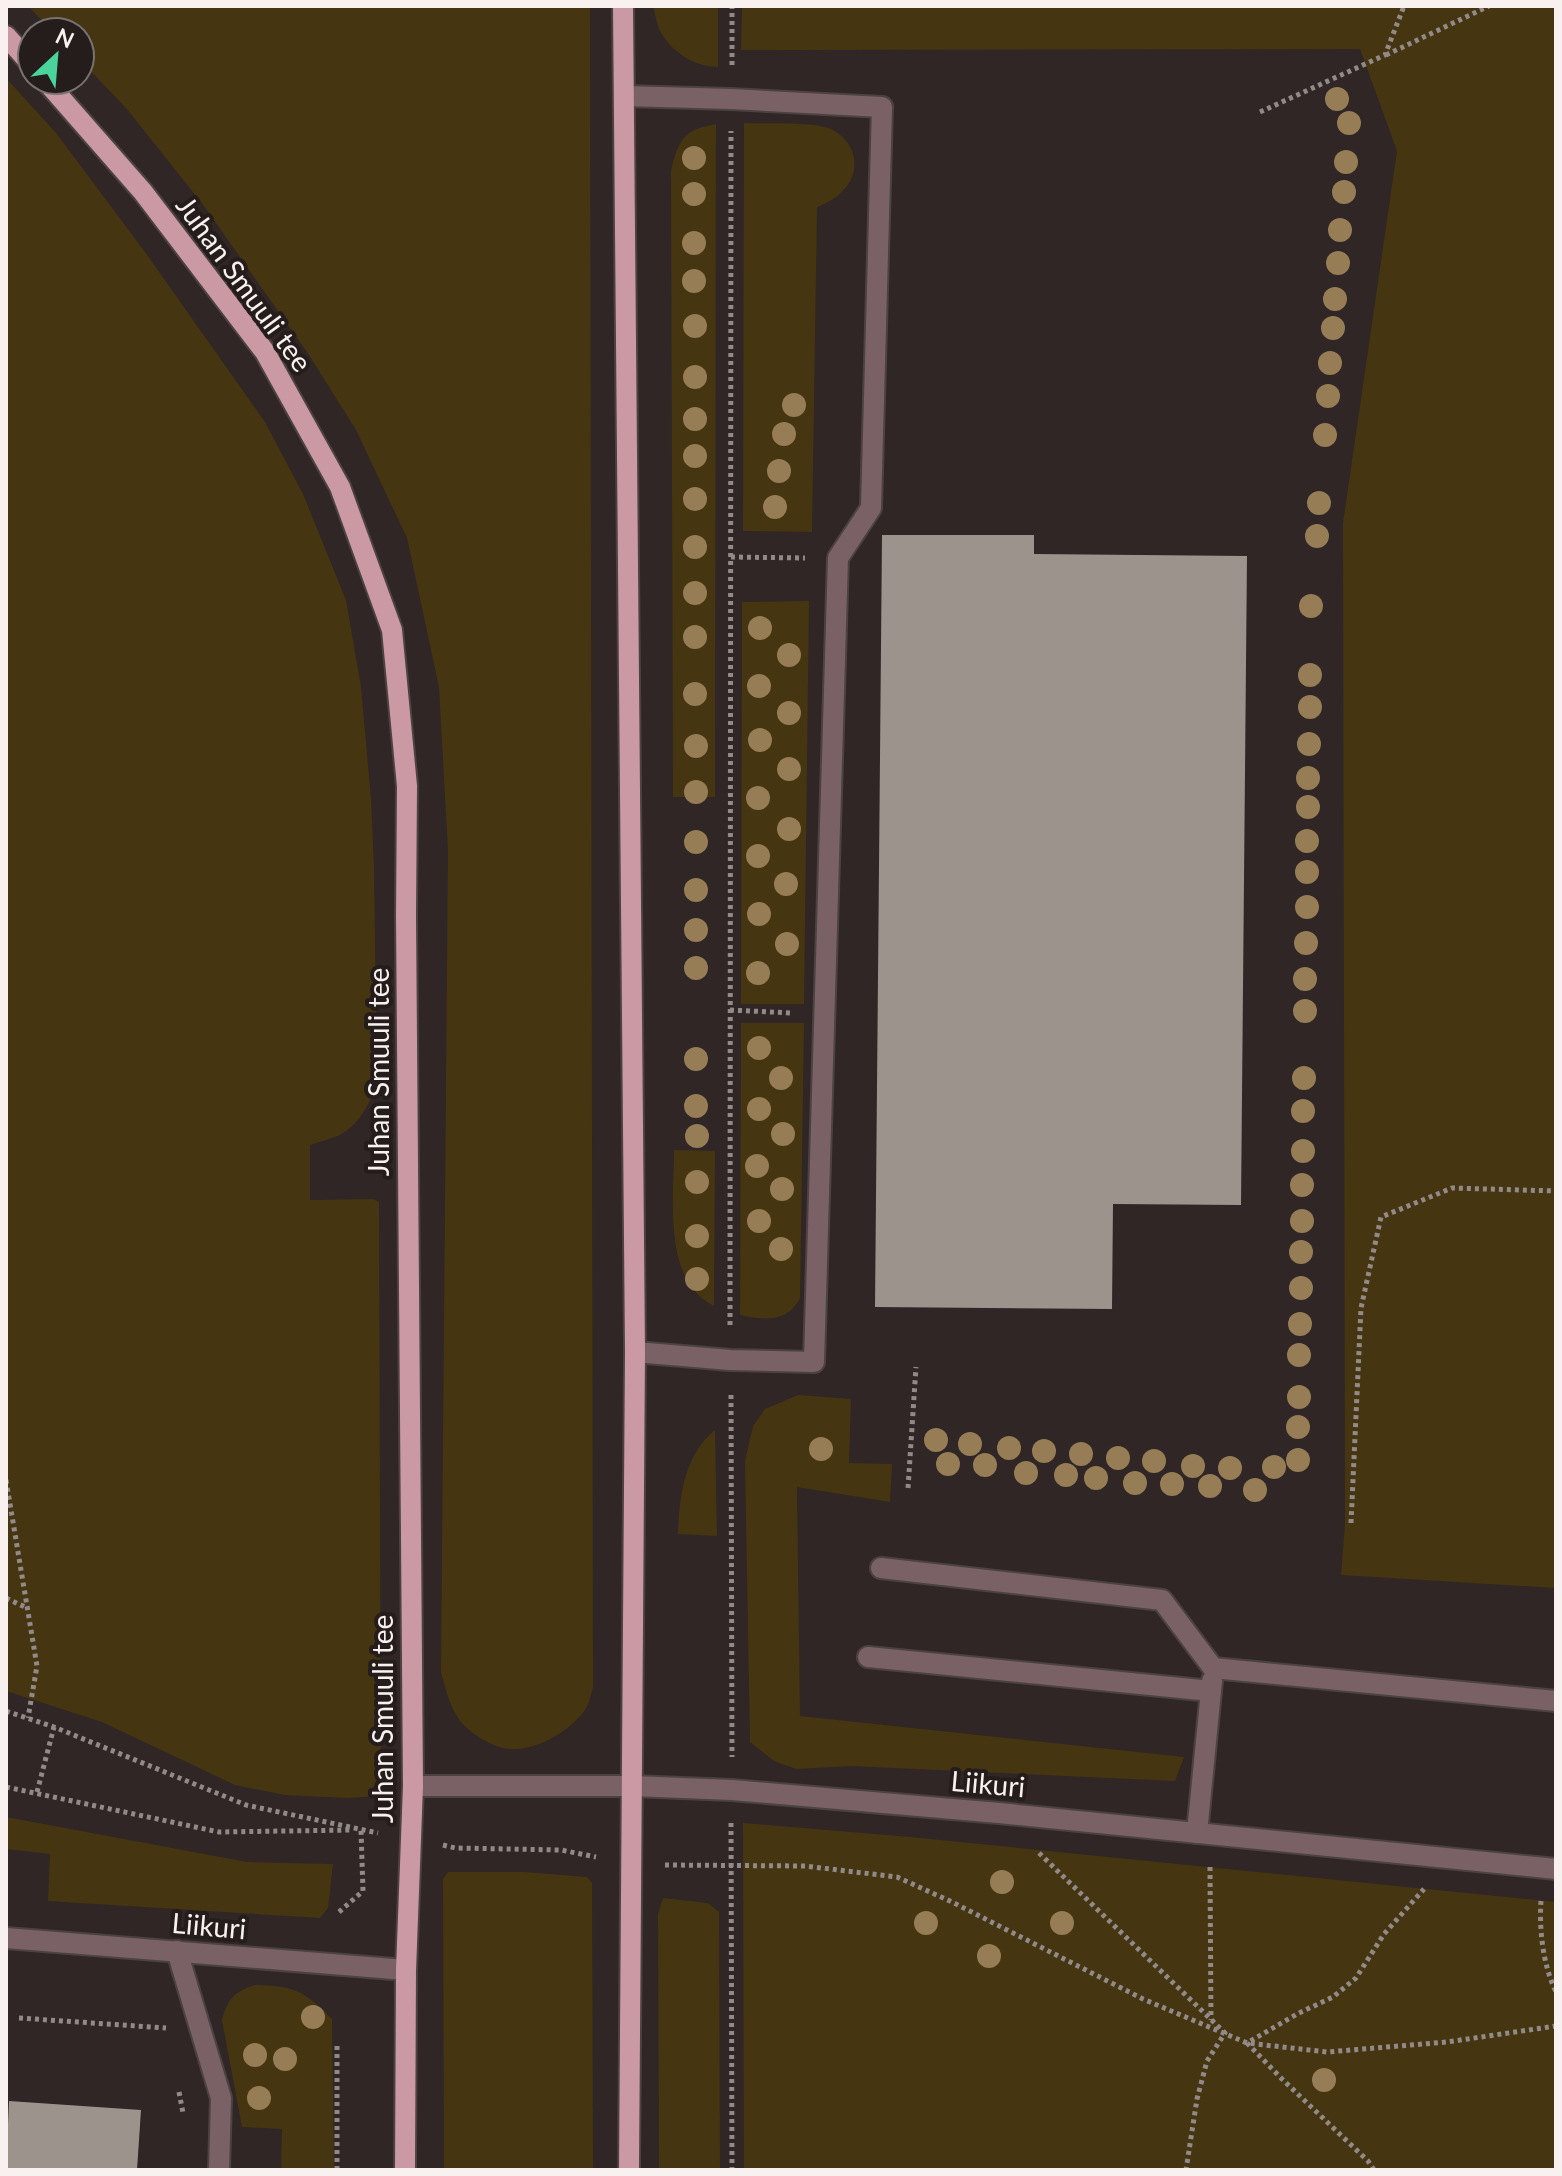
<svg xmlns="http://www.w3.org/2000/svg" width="1562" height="2176" viewBox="0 0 1562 2176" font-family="Lato,sans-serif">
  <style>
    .green { fill: #463511 }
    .building { fill: #9c938d }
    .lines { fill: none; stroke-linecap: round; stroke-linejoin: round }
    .minor-casing { stroke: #4b4241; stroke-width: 24 }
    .major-casing { stroke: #4b4241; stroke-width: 24 }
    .path { stroke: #928a89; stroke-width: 5; stroke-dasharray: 4 4; stroke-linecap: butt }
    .minor { stroke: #7a6166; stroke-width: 20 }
    .major { stroke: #cb99a4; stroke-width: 20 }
    .tree { fill: #967d55 }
    .labels { text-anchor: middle; stroke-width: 8; stroke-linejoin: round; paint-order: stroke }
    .street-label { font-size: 28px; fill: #f8f1f0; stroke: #251d1b }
  </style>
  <rect width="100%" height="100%" fill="#2f2625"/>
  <!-- green -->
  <g class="green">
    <path d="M28 6H590L593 1687C591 1695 589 1704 585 1710 570 1731 537 1751 510 1749 493 1748 467 1732 458 1718 449 1704 445 1687 441 1672L448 851 439 687 407 538 356 430 309 355 204 206 126 108 80 60V32H53Z"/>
    <path d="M653 6H718V67C695 67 671 52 660 31 657 24 655 14 653 6Z"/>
    <polygon points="742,6 1556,6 1556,1588 1341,1575 1345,1524 1343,523 1397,151 1360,49 741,50"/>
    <path d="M6 78 56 133 145 252 265 422 303 494 346 600 361 687 371 799 374 868 377 1082C370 1104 358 1128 335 1137 327 1140 318 1142 310 1145V1200L373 1199 379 1202 381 1796 347 1798 285 1795 235 1785 102 1722 6 1691Z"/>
    <path d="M744 123C767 124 811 121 831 129 841 134 848 141 852 151 862 178 840 199 817 207L812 532 743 531Z"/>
    <path d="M716 124 715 797H673L671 170C679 139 683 130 716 124Z"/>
    <polygon points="809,601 804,1004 741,1004 742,602"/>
    <path d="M741 1023H804L800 1298C787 1323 765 1320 740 1315Z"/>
    <path d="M674 1150 715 1151 714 1306C662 1280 674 1199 674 1150Z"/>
    <polygon points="798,1395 851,1399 849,1463 892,1464 890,1502 797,1487 800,1716 1184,1757 1175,1781 851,1766 796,1769 774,1761 750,1742 745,1461 753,1426 765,1409"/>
    <path d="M715 1430 717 1536 678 1534C679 1497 684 1455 715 1430Z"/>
    <polygon points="6,1817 247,1862 333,1864 328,1908 320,1918 48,1901 50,1854 6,1849"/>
    <polygon points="743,1823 910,1837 1556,1902 1556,2170 744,2170"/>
    <polygon points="448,1872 525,1872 587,1877 592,1883 593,2170 444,2170 443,1879"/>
    <polygon points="663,1898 708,1903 719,1912 720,2170 659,2170 658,1914"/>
    <path d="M255 1985C296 1986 304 1991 332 2019L334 2170H281L282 2129 242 2127 222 2020C228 1998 234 1992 255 1985Z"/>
  </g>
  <!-- building -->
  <g class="building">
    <polygon points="882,535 1034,535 1034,554 1247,556 1241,1205 1113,1204 1112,1309 875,1307"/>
    <polygon points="9,2101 141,2110 137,2170 6,2170"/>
  </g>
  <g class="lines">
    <!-- minor casing -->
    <g class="minor-casing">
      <g id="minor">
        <polyline points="624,96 731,99 882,107 871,508 838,558 814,1362 730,1360 635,1352"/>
        <polyline points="881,1568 1162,1600 1213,1668 1556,1701"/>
        <polyline points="868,1657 1211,1691"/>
        <polyline points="413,1786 633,1786 732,1790 999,1813 1556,1869"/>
        <polyline points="1197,1833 1212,1681"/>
        <polyline points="6,1938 406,1970"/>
        <polyline points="177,1951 221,2098 219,2170"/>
      </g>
    </g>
    <!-- major casing -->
    <g class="major-casing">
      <g id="major">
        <polyline points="623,6 635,1352 629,2170"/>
        <polyline points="6,36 32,65"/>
        <polyline points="45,80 143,192 265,352 340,487 392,630 407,786 406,916 413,1786 406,1970 405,2170"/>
      </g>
    </g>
    <!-- path -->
    <g class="path">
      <polyline points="1386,55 1489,6"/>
      <polyline points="732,65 732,6"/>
      <polyline points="1260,112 1385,55 1404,6"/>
      <polyline points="731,557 805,558"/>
      <polyline points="730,1010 792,1013"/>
      <polyline points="730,1325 731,131"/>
      <polyline points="731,1395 732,1757"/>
      <polyline points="6,1480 37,1666 28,1718"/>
      <polyline points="908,1488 916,1367"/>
      <polyline points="1351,1523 1361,1308 1381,1217 1452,1188 1556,1191"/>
      <polyline points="6,1598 27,1608"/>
      <polyline points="6,1711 54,1727 246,1805 378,1833"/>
      <polyline points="6,1787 219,1832 352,1830"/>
      <polyline points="37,1792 54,1727"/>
      <polyline points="731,1823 732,2170"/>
      <polyline points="443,1845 455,1848 561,1850 596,1857"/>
      <polyline points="1039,1853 1225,2033 1207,2061 1197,2099 1186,2170"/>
      <polyline points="665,1865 805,1866 897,1877 952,1902 1143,1999 1247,2043 1327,2052 1447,2042 1556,2026"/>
      <polyline points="1210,1867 1211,2020"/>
      <path d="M1541 1901C1539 1930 1543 1965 1556 1992"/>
      <polyline points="339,1912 363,1891 361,1830"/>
      <polyline points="19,2018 166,2028"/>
      <polyline points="179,2092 183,2113"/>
      <polyline points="337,2170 337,2043"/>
      <polyline points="1374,2170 1368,2161 1282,2079 1247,2043 1299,2013 1333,1997 1356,1978 1384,1934 1424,1889"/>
    </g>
    <!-- minor -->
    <use href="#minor" class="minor"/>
    <!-- major -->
    <use href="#major" class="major"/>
  </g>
  <!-- trees -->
  <g class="tree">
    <circle cx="1337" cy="99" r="12"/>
    <circle cx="1349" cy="123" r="12"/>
    <circle cx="694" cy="158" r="12"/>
    <circle cx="1346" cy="162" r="12"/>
    <circle cx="1344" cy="192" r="12"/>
    <circle cx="694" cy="194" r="12"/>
    <circle cx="1340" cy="230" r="12"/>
    <circle cx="694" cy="243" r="12"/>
    <circle cx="1338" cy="263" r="12"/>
    <circle cx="694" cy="281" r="12"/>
    <circle cx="1335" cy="299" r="12"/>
    <circle cx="695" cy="326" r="12"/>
    <circle cx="1333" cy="328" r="12"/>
    <circle cx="1330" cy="363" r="12"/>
    <circle cx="695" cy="377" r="12"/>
    <circle cx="1328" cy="396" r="12"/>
    <circle cx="794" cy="405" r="12"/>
    <circle cx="695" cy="419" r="12"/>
    <circle cx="784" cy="434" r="12"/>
    <circle cx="1325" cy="435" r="12"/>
    <circle cx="695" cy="456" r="12"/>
    <circle cx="779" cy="471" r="12"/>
    <circle cx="695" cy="499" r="12"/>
    <circle cx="1319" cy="503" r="12"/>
    <circle cx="775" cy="507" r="12"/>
    <circle cx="1317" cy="536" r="12"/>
    <circle cx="695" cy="547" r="12"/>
    <circle cx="695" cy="593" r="12"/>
    <circle cx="1311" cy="606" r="12"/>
    <circle cx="760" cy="628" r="12"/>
    <circle cx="695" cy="637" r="12"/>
    <circle cx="789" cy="655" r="12"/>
    <circle cx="1310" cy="675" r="12"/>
    <circle cx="759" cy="686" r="12"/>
    <circle cx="695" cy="694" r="12"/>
    <circle cx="1310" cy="707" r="12"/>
    <circle cx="789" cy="713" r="12"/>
    <circle cx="760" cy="740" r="12"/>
    <circle cx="1309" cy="744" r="12"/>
    <circle cx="696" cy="746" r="12"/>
    <circle cx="789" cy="769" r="12"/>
    <circle cx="1308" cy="778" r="12"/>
    <circle cx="696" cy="792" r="12"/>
    <circle cx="758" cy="798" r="12"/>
    <circle cx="1308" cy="807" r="12"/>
    <circle cx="789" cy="829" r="12"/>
    <circle cx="1307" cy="841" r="12"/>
    <circle cx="696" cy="842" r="12"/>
    <circle cx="758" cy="856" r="12"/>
    <circle cx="1307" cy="872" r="12"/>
    <circle cx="786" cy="884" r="12"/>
    <circle cx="696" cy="890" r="12"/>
    <circle cx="1307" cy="907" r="12"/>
    <circle cx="759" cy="914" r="12"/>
    <circle cx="696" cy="930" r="12"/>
    <circle cx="1306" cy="943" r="12"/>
    <circle cx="787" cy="944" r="12"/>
    <circle cx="696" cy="968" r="12"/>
    <circle cx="758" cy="973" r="12"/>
    <circle cx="1305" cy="979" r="12"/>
    <circle cx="1305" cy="1011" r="12"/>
    <circle cx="759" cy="1048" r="12"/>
    <circle cx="696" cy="1059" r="12"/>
    <circle cx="781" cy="1078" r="12"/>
    <circle cx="1304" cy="1078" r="12"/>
    <circle cx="696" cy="1106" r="12"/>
    <circle cx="759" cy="1109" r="12"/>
    <circle cx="1303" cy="1111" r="12"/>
    <circle cx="783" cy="1134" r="12"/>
    <circle cx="697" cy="1136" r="12"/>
    <circle cx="1303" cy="1151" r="12"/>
    <circle cx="757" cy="1166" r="12"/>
    <circle cx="697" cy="1182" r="12"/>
    <circle cx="1302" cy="1185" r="12"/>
    <circle cx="782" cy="1189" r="12"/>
    <circle cx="759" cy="1221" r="12"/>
    <circle cx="1302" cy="1221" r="12"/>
    <circle cx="697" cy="1236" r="12"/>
    <circle cx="781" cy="1249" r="12"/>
    <circle cx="1301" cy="1252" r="12"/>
    <circle cx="697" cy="1279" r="12"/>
    <circle cx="1301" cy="1288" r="12"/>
    <circle cx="1300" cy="1324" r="12"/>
    <circle cx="1299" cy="1355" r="12"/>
    <circle cx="1299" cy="1397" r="12"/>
    <circle cx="1298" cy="1427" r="12"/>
    <circle cx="936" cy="1440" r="12"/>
    <circle cx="970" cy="1444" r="12"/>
    <circle cx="1009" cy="1448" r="12"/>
    <circle cx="821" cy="1449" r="12"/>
    <circle cx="1044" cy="1451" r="12"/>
    <circle cx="1081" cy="1454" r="12"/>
    <circle cx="1118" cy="1458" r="12"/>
    <circle cx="1298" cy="1460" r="12"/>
    <circle cx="1154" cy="1461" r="12"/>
    <circle cx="948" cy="1464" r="12"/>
    <circle cx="985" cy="1465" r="12"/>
    <circle cx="1193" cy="1466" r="12"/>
    <circle cx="1274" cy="1467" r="12"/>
    <circle cx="1230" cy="1468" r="12"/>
    <circle cx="1026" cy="1473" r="12"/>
    <circle cx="1066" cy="1475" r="12"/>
    <circle cx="1096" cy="1478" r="12"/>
    <circle cx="1135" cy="1483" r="12"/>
    <circle cx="1172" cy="1484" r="12"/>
    <circle cx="1210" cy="1486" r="12"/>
    <circle cx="1255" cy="1490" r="12"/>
    <circle cx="1002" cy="1882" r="12"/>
    <circle cx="926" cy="1923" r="12"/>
    <circle cx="1062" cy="1923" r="12"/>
    <circle cx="989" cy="1956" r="12"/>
    <circle cx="313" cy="2017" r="12"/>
    <circle cx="255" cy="2055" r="12"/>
    <circle cx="285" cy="2059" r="12"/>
    <circle cx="1324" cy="2080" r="12"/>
    <circle cx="259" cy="2098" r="12"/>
  </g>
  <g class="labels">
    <!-- street labels -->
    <g class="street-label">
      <text transform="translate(244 284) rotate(54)" y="10">Juhan Smuuli tee</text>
      <text transform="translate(379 1072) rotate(-90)" y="10">Juhan Smuuli tee</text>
      <text transform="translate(383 1719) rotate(-90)" y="10">Juhan Smuuli tee</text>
      <text transform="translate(988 1784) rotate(5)" y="10">Liikuri</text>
      <text transform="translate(209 1926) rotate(5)" y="10">Liikuri</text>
    </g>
  </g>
  <!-- border -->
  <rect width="1562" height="2176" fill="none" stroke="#f8f1f0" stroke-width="16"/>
  <!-- north arrow -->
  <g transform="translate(56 56) rotate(26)"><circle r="38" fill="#251d1b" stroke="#797270" stroke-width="2"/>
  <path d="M0-6L14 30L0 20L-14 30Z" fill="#4ad49c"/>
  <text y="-12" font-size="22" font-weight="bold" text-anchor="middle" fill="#f8f1f0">N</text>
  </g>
</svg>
